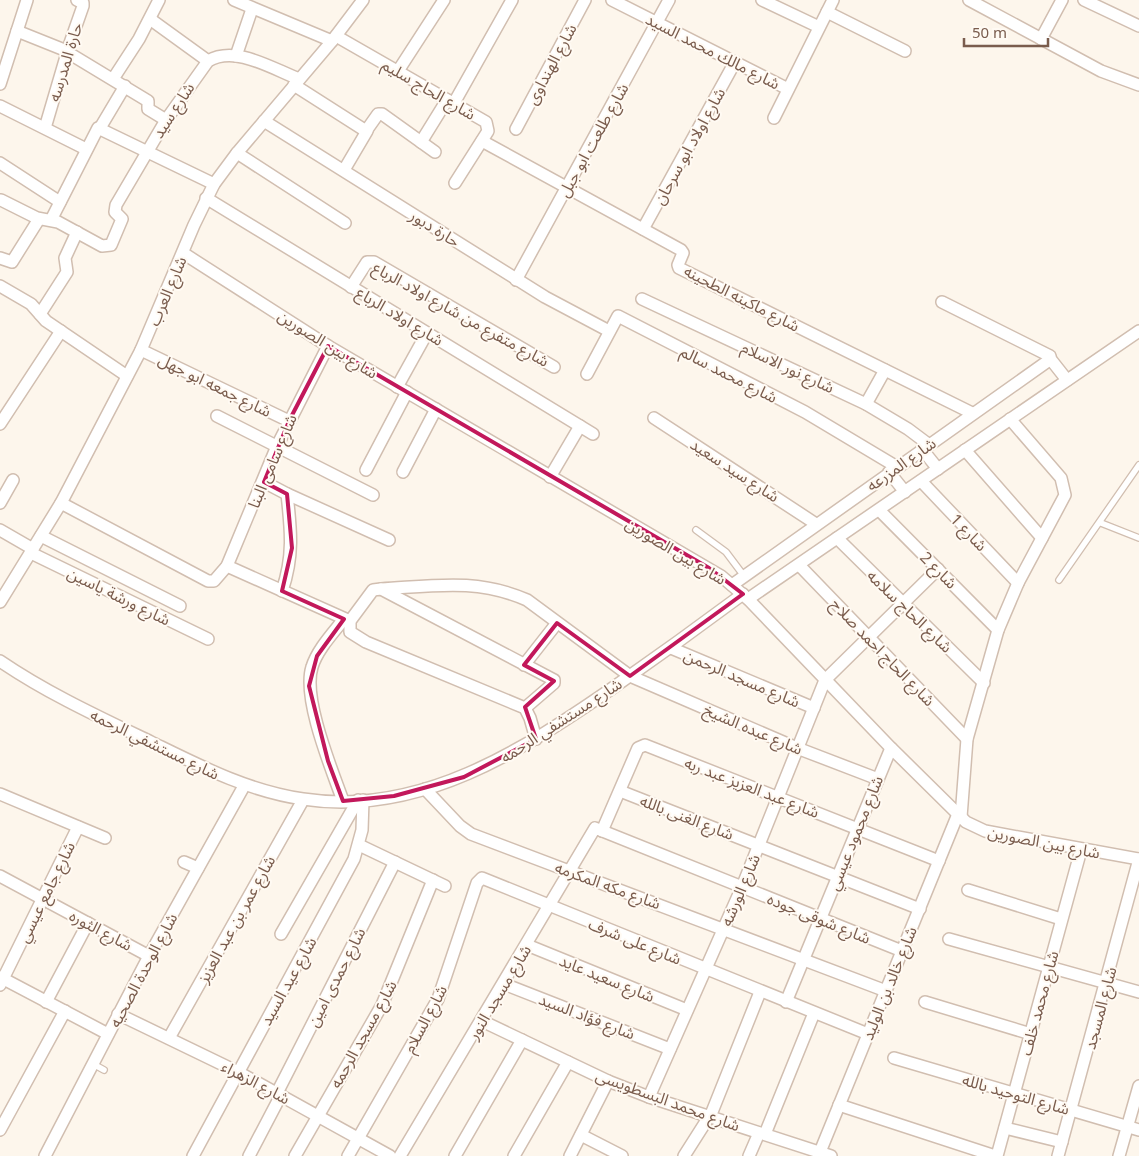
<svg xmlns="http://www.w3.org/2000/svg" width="1139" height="1156" viewBox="0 0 1139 1156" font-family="'Noto Sans','Noto Sans Arabic',sans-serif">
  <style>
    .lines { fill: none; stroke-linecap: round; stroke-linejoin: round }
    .service-casing { stroke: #d1beb0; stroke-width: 8 }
    .minor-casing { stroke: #d1beb0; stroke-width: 14 }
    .service { stroke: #fff; stroke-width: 5.5 }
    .minor { stroke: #fff; stroke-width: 11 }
    .marked { fill: none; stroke: #c2185b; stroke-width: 4; stroke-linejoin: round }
    .labels { text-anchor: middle; stroke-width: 4; stroke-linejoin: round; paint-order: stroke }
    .street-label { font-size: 16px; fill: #7a5c4d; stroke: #fffaf3 }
  </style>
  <rect width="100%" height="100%" fill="#fdf6ec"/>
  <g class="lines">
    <!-- service casing -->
    <g class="service-casing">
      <g id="service">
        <polyline points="1101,523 1139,538"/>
        <polyline points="696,530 726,552 744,576"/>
        <polyline points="1059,580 1139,465"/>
        <polyline points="93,1064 104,1070"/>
      </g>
    </g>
    <!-- minor casing -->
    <g class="minor-casing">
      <g id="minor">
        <polyline points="234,0 332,41"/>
        <polyline points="612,0 788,89"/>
        <polyline points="762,0 819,27"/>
        <polyline points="969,0 1101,71 1139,85"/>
        <polyline points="1084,0 1139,26"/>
        <polyline points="827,12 905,51"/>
        <polyline points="150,19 208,61"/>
        <polyline points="17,31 62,49 148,101 148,109 166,120"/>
        <polyline points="336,36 486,122 488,131 455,183"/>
        <polyline points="1041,39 1062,0"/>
        <polyline points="236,56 252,9"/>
        <polyline points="398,71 444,0"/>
        <polyline points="113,79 139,39 159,0"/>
        <polyline points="0,84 27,0"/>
        <polyline points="294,85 366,131 378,114 382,114 435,152"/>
        <polyline points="454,103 512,0"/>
        <polyline points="0,106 86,149"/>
        <polyline points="774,118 833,0"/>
        <polyline points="264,121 545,297 609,331"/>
        <polyline points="45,128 70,43 83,6 83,3 77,0"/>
        <polyline points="100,128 125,86"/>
        <polyline points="516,129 585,0"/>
        <polyline points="482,141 681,250 683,253 678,265 679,268 972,413"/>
        <polyline points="421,142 447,100"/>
        <polyline points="237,153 345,223"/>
        <polyline points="0,163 60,202"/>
        <polyline points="344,170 367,131"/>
        <polyline points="206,198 593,434"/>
        <path d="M1 200 37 218 58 222 102 246 111 245 122 219 115 212 116 205 166 120 208 61C235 45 271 68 299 79"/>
        <polyline points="51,220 98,128 214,184"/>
        <polyline points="643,229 735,62"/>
        <polyline points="183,253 328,346 721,576 748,599 891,748 966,822 985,831 1139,859"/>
        <polyline points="0,258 12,262 39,219"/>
        <polyline points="516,280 669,0"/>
        <polyline points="0,286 31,304 46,321 127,376"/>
        <polyline points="351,287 367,262 374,262 554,367"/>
        <polyline points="642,299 866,404 908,429 928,444"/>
        <polyline points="942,302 1050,356 1051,361"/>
        <polyline points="40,314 67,272 65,258 77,232"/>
        <polyline points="141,350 289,421"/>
        <polyline points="587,374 618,316 805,412 897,467"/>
        <polyline points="397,387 427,333"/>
        <polyline points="866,404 885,370"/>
        <polyline points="217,416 373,495"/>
        <polyline points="654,418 816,524"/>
        <polyline points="0,424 61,331"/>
        <polyline points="922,449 938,469"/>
        <polyline points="965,450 1042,538"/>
        <polyline points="366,470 407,392"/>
        <polyline points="403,472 436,409"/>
        <polyline points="889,472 905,492"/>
        <polyline points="550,477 580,426"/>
        <polyline points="921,481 1018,583"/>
        <path d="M264 482 287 494C291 530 294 556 282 591"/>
        <polyline points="287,494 389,540"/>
        <polyline points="0,503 13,480"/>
        <polyline points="61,503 208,581 214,581 227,566 277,446 328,346"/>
        <polyline points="879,510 998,630"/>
        <polyline points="0,530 33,549"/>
        <polyline points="41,536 180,606"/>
        <polyline points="837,538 984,683"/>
        <polyline points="31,553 208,639"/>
        <polyline points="799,565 967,739"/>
        <polyline points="227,566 350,621"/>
        <polyline points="732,585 1048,361 1052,361 1067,380"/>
        <path d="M381 589C434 586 477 578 527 600L630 676 797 748 878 779"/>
        <polyline points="748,599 1139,331"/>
        <polyline points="0,602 61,503 141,350 194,225 214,184 237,153 332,41 363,0"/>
        <polyline points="671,648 814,708"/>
        <path d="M0 661C47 693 99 717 151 742 200 766 248 791 303 799 420 817 523 750 614 687 657 657 700 626 743 594"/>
        <polyline points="524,665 557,623"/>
        <polyline points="525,708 554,683 554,680 381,589 373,590 350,621 350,632 366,642 525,708 530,718 536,739"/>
        <polyline points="425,789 460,826 471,834 886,991"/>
        <polyline points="620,791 920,909"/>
        <polyline points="0,794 105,838"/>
        <path d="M343 801C332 770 302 698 312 667 317 650 333 633 344 619"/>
        <polyline points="961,817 967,739 998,630 1018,583 1065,495 1061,478 1010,419"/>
        <polyline points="602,831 638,748 645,745 939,861"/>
        <polyline points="359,845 445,886"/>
        <polyline points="184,862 198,868"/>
        <polyline points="0,876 149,956"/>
        <polyline points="968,890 1061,919"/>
        <polyline points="281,934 358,800"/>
        <polyline points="949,939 1139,992"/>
        <polyline points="527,945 687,1010"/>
        <polyline points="0,977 108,1034"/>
        <polyline points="504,984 670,1049"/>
        <polyline points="0,985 78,827"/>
        <polyline points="46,1002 88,923"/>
        <polyline points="786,1002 891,748"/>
        <polyline points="925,1002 1031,1034"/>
        <polyline points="118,1014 238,1072 390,1156"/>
        <polyline points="482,1021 608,1081 649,1097 831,1156"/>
        <polyline points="169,1038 303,800"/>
        <polyline points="894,1058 1139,1130"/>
        <polyline points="277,1093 395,862"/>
        <polyline points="649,1097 742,887 825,680 938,569"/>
        <polyline points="839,1105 995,1156"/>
        <polyline points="1005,1128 1062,1142"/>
        <polyline points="0,1130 65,1011"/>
        <polyline points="765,1134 814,1013"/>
        <polyline points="581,1135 622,1156"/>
        <polyline points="820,1152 958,814"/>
        <polyline points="45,1156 149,956 244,786"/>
        <polyline points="193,1156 354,859 362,830 363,800"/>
        <polyline points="249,1156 281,1095"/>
        <polyline points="295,1156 382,1005 433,880"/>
        <polyline points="348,1156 438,999 477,883 482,878 868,1034"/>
        <polyline points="400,1156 595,828 902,951"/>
        <polyline points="455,1156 522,1040"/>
        <polyline points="514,1156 568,1062"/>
        <polyline points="570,1156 608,1081"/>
        <polyline points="684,1156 712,1112 760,992"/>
        <polyline points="749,1156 759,1133"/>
        <polyline points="997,1156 1081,850"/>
        <polyline points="1058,1156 1139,859"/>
        <polyline points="1119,1156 1139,1086"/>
      </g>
    </g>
    <!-- service -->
    <use href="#service" class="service"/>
    <!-- minor -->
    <use href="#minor" class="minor"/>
  </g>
  <!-- marked area -->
  <path class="marked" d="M328 346 709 568 743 594 630 676 557 623 524 665 554 681 525 707 536 739 464 777 394 796 343 801 328 761 309 686 317 656 344 619 282 591 292 548 287 494 264 482 289 421Z"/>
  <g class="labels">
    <!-- street labels -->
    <g class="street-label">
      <text transform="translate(713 51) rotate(27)" y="6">شارع مالك محمد السيد</text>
      <text transform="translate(65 62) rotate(-73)" y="6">حارة المدرسه</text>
      <text transform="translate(551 64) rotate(-62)" y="6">شارع الهنداوى</text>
      <text transform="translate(429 89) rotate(30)" y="6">شارع الحاج سليم</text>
      <text transform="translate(173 110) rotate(-57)" y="6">شارع سيد</text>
      <text transform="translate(593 140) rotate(-61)" y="6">شارع طلعت ابو جبل</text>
      <text transform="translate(689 146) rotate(-61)" y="6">شارع اولاد ابو سرحان</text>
      <text transform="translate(435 228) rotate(32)" y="6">حارة دبور</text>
      <text transform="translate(167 291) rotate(-67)" y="6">شارع العرب</text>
      <text transform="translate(742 298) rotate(27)" y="6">شارع ماكينه الطحينه</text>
      <text transform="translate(461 314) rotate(29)" y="6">شارع متفرع من شارع اولاد الرباع</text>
      <text transform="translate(400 316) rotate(31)" y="6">شارع اولاد الرباع</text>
      <text transform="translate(328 344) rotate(32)" y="6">شارع بين الصورين</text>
      <text transform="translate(788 367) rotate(25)" y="6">شارع نور الاسلام</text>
      <text transform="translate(729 374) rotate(27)" y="6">شارع محمد سالم</text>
      <text transform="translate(215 385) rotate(26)" y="6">شارع جمعه ابو جهل</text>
      <text transform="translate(272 461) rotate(-67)" y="6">شارع سامى البنا</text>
      <text transform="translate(901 464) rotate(-35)" y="6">شارع المزرعه</text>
      <text transform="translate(735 470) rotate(33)" y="6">شارع سيد سعيد</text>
      <text transform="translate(969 532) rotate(46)" y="6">شارع 1</text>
      <text transform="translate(676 551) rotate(31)" y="6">شارع بين الصورين</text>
      <text transform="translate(939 570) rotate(45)" y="6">شارع 2</text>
      <text transform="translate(119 596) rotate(26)" y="6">شارع ورشة ياسين</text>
      <text transform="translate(910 611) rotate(44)" y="6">شارع الحاج سلامه</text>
      <text transform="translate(883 652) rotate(46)" y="6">شارع الحاج احمد صلاح</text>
      <text transform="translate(742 678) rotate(23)" y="6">شارع مسجد الرحمن</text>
      <text transform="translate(561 720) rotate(-33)" y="6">شارع مستشفي الرحمه</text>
      <text transform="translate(753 729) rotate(23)" y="6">شارع عبده الشيخ</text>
      <text transform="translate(155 744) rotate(26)" y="6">شارع مستشفي الرحمه</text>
      <text transform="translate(752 787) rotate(21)" y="6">شارع عبد العزيز عبد ربه</text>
      <text transform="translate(687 817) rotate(21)" y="6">شارع الغنى بالله</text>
      <text transform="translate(855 833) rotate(-68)" y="6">شارع محمود عيسي</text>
      <text transform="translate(1044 842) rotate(11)" y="6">شارع بين الصورين</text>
      <text transform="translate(608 885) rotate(20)" y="6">شارع مكه المكرمه</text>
      <text transform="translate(740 890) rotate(-67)" y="6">شارع الورشه</text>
      <text transform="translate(46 892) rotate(-64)" y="6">شارع جامع عيسي</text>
      <text transform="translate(819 918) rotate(22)" y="6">شارع شوقى جوده</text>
      <text transform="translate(236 919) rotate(-61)" y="6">شارع عمر بن عبد العزيز</text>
      <text transform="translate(101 930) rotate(28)" y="6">شارع الثوره</text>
      <text transform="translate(635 941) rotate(22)" y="6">شارع على شرف</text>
      <text transform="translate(143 970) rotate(-62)" y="6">شارع الوحدة الصحيه</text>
      <text transform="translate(336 977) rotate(-63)" y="6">شارع حمدى امين</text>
      <text transform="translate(607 978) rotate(22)" y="6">شارع سعيد عايد</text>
      <text transform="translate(288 981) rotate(-61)" y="6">شارع عيد السيد</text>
      <text transform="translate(889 983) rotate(-68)" y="6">شارع خالد بن الوليد</text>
      <text transform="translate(499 992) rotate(-59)" y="6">شارع مسجد النور</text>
      <text transform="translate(1039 1003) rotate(-75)" y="6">شارع محمد خلف</text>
      <text transform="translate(1100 1008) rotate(-75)" y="6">شارع المسجد</text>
      <text transform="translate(587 1016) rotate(21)" y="6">شارع فؤاد السيد</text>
      <text transform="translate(425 1019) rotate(-62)" y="6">شارع السلام</text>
      <text transform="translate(363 1034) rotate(-61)" y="6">شارع مسجد الرحمه</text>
      <text transform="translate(256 1082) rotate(28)" y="6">شارع الزهراء</text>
      <text transform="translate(1016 1094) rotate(16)" y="6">شارع التوحيد بالله</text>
      <text transform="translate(668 1100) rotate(20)" y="6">شارع محمد البسطويسى</text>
    </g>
  </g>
  <!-- scale -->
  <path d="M964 38v8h84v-8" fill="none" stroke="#7a5c4d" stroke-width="2.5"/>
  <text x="972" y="38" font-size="15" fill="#7a5c4d" stroke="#fffaf3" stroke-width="4" paint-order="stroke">50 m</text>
</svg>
